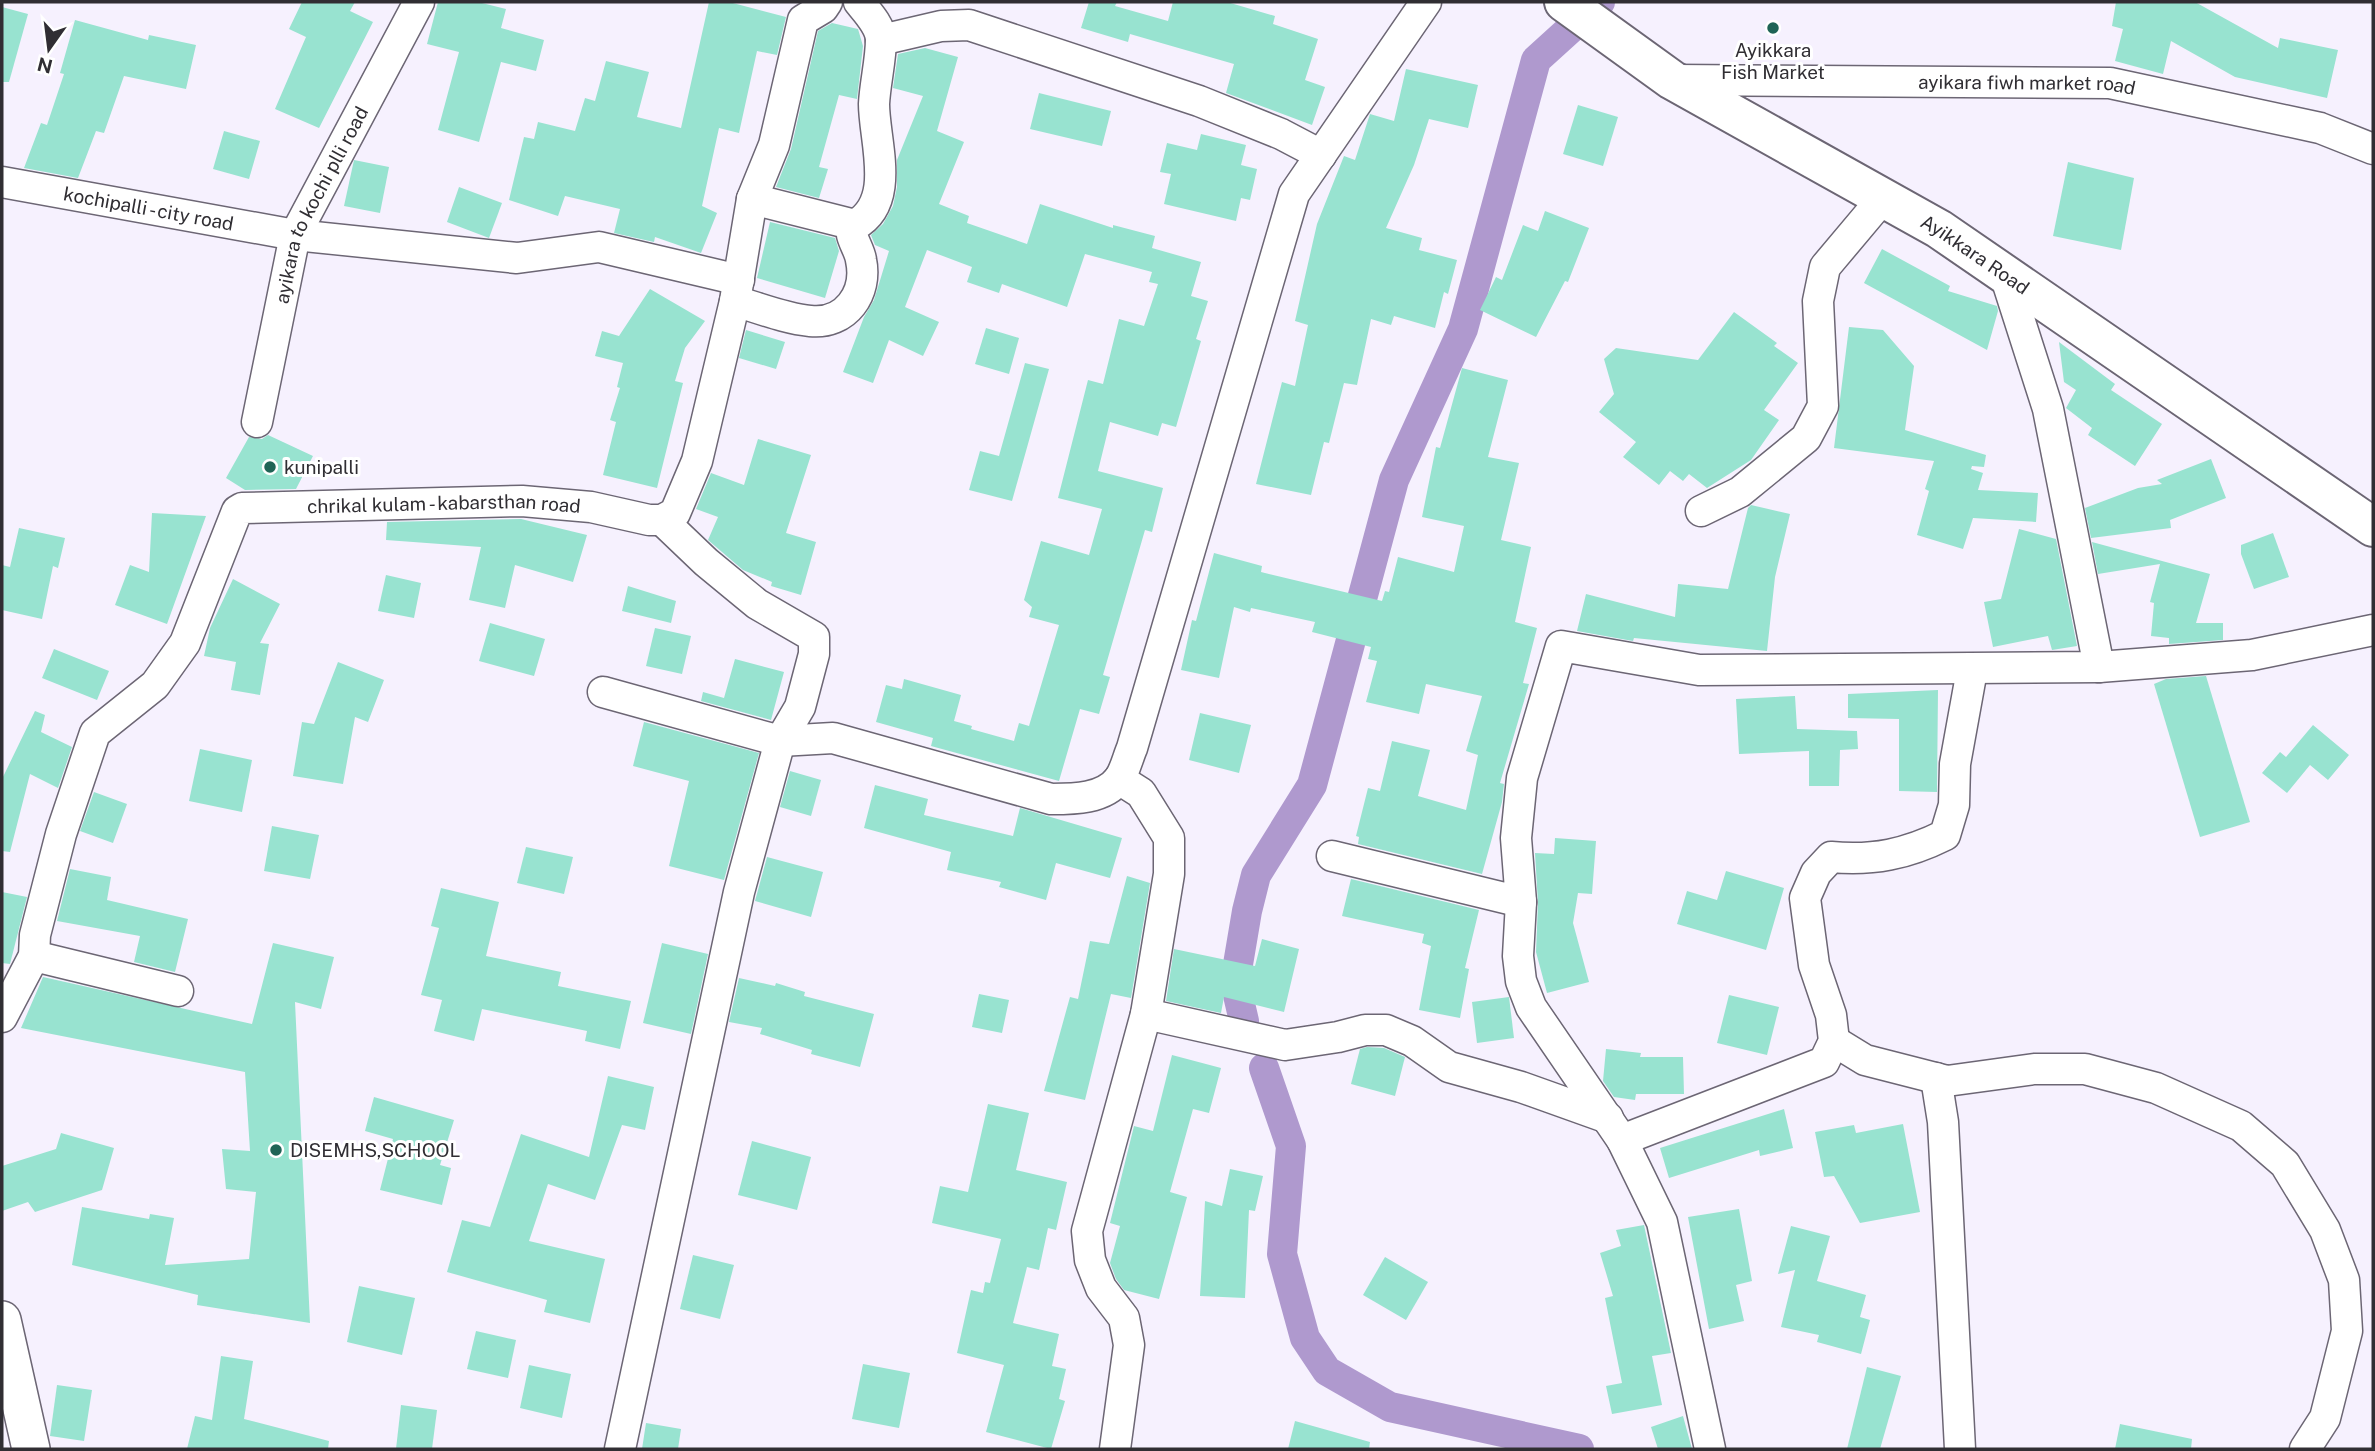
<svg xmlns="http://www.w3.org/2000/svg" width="2375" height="1451" viewBox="0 0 2375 1451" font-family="'Public Sans',sans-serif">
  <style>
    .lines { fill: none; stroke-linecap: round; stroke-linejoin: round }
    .canal { stroke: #af99ce; stroke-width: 30 }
    .building { fill: #98e3d0 }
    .minor-casing { stroke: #6c6674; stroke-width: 33 }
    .tertiary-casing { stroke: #6c6674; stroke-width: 40 }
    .secondary-casing { stroke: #6c6674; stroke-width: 42 }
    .minor { stroke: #fff; stroke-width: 30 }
    .tertiary { stroke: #fff; stroke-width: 37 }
    .secondary { stroke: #fff; stroke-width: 38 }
    .poi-dot { fill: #1f6456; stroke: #fff; stroke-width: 2.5 }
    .labels { text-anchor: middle; stroke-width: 6; stroke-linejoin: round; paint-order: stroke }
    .poi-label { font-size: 19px; fill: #302e33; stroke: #fff; text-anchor: start }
    .street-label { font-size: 19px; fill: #302e33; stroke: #fff }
  </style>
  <rect width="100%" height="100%" fill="#f6f1fe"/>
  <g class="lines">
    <!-- canal -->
    <g class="canal">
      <polyline points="1244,1021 1235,982 1247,911 1256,875 1312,785 1394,480 1463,329 1536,60 1600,2"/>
      <polyline points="1264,1068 1291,1146 1282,1254 1305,1338 1327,1371 1390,1407 1579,1449"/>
    </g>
  </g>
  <!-- building -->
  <g class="building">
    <polygon points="302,2 355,2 350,11 373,22 319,128 275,109 306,37 289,29"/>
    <polygon points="438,2 478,2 506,9 501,28 544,40 536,71 501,62 479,142 438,130 459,52 427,44"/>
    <polygon points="709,2 729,2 786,17 777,55 757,51 739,133 719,128 702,206 717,213 701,253 655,237 654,242 614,233 620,209 565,196 558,216 509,200 524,137 534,139 538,122 575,131 585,98 595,101 606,61 649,72 637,117 681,128"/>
    <polygon points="1089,2 1117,2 1115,6 1168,21 1173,2 1227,2 1275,16 1273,24 1318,39 1305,80 1325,87 1312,125 1226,93 1234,64 1130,34 1128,42 1081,28"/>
    <polygon points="2116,2 2195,2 2278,48 2280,38 2338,50 2327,98 2235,77 2171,41 2163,74 2115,61 2123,29 2112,26"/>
    <polygon points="2,7 28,14 9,82 2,82"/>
    <polygon points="75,20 148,40 149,35 196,45 186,89 124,76 104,133 96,131 78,178 24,168 41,123 47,125 64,74 60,73"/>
    <polygon points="832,23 858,29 863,46 857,99 839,95 819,167 828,169 819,198 776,187 791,149 818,31"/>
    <polygon points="925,48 958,57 937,131 964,142 939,204 969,216 967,223 1027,244 1040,204 1113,228 1113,225 1155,236 1152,248 1201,262 1191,296 1208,301 1196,339 1201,341 1176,427 1162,423 1158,436 1110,422 1098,471 1163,488 1152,532 1145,530 1103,675 1110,677 1099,714 1080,709 1059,781 931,746 933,738 876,722 886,685 902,689 904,679 961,695 954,721 972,726 971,729 1014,741 1019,723 1029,726 1059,625 1029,617 1032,607 1024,600 1041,541 1089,555 1102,509 1058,498 1088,380 1103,384 1119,319 1144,326 1158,284 1149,282 1152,272 1085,254 1067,307 1002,284 999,293 967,282 972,267 927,250 905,307 939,322 923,356 889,340 873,383 843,372 864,317 874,300 889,251 875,245 871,235 883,224 893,206 897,187 897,160 923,96 893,88 898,54"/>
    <polygon points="1406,69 1478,85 1468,128 1429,119 1414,165 1386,228 1422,238 1419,250 1457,260 1448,294 1444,292 1435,328 1394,316 1391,325 1371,319 1357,385 1344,383 1329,443 1324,442 1311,495 1256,484 1282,382 1295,386 1308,325 1295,321 1317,224 1344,156 1355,160 1370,114 1394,121"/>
    <polygon points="1039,93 1111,111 1102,146 1030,129"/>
    <polygon points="1578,105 1618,117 1603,166 1563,154"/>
    <polygon points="224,131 260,141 249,179 213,169"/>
    <polygon points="1201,134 1246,145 1241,165 1257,169 1250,200 1241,198 1236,221 1164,204 1171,174 1160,172 1167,143 1197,150"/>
    <polygon points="354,160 389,167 380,213 344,206"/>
    <polygon points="2068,162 2134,178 2121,250 2053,236"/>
    <polygon points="459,187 502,203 489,238 447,222"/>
    <polygon points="1545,211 1589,228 1568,282 1565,281 1536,337 1480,310 1496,277 1502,280 1523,225 1538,231"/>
    <polygon points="770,222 835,238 839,251 825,298 757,278"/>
    <polygon points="1882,249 1950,286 1948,291 1997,306 1998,311 1987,350 1864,283"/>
    <polygon points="650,289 705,321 685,348 675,381 683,383 657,488 603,475 616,422 610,420 620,388 617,387 623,363 595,356 602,331 619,336"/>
    <polygon points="1734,312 1777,343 1774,346 1798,363 1764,410 1779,420 1751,460 1707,488 1689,474 1683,481 1670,471 1659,485 1623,457 1636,442 1599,412 1614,394 1604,359 1616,348 1698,360"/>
    <polygon points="1849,327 1883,330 1914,366 1905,430 1986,455 1984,467 1972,466 1971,469 1983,473 1978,490 2038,493 2036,522 1973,518 1963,549 1917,535 1929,491 1925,489 1934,461 1834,448"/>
    <polygon points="986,328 1019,338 1009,374 975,364"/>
    <polygon points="746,330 785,342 776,369 739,358"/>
    <polygon points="2059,342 2115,384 2111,390 2162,424 2135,466 2088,435 2092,428 2066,408 2076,390 2064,382"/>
    <polygon points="1025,363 1049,369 1012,501 969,490 980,451 999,456"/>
    <polygon points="1462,368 1508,380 1488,457 1519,463 1501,540 1531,547 1515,622 1537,628 1523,683 1529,684 1500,783 1504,784 1502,802 1482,874 1358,844 1359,837 1356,836 1368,788 1380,791 1392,741 1430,750 1418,796 1466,810 1478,755 1466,751 1482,696 1426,684 1419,714 1366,702 1377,661 1368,659 1371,647 1312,632 1315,622 1251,608 1250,612 1234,607 1219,678 1181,670 1192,620 1196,621 1214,553 1262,566 1261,572 1382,601 1385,591 1389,592 1398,557 1454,572 1464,526 1422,517 1436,447 1440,448"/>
    <polygon points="268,435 313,456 296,489 245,490 226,478 249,437 262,439"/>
    <polygon points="758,439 811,455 786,533 816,542 801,595 771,586 772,582 743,570 708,540 718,517 696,509 711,473 744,485"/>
    <polygon points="2211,459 2226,498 2170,520 2171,528 2091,538 2085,508 2138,488 2162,484 2157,480"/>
    <polygon points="1751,505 1790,514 1775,577 1767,651 1634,638 1633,641 1577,631 1586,594 1675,617 1678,584 1728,589 1748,508"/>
    <polygon points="152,513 206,516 167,624 115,605 130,565 149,572"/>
    <polygon points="521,519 587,535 573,582 515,565 505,608 469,600 481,547 386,540 387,522"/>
    <polygon points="19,528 65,538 58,568 53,566 42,619 2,610 2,565 10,567"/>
    <polygon points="2019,529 2056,539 2077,646 2052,650 2048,636 1993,647 1984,602 2001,599"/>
    <polygon points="2273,533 2289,577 2254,589 2241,554 2241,545"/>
    <polygon points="2092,542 2210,574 2196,623 2223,623 2223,640 2169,644 2169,638 2151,636 2154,603 2150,602 2160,564 2098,574"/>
    <polygon points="386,575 421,583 414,618 378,611"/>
    <polygon points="233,579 280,604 260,643 269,644 260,695 231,690 236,662 204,656 210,628"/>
    <polygon points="628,586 676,601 671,623 622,611"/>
    <polygon points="490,623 545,639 534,676 479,661"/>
    <polygon points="655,628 691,636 682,674 646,666"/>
    <polygon points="54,649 109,671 97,700 42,678"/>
    <polygon points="735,659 784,672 771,720 701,701 703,692 724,698"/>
    <polygon points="338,662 384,680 368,722 355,717 343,784 293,776 302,722 314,724"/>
    <polygon points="2206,676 2250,822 2200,837 2154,684 2166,679"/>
    <polygon points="1938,690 1937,792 1899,791 1899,719 1848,718 1848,694"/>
    <polygon points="1795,696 1797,729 1857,731 1858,749 1840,750 1839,786 1809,786 1809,751 1739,754 1736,699"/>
    <polygon points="35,711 45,715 41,732 72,747 58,788 30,774 10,852 2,851 2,779"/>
    <polygon points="1200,713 1251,725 1239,773 1189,760"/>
    <polygon points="644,722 759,753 724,880 669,866 689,781 633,766"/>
    <polygon points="2313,725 2349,755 2328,780 2310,765 2287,793 2262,773 2280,752 2286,757"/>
    <polygon points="200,749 252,760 242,812 189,801"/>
    <polygon points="790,771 821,780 811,816 780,807"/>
    <polygon points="875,785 928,799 924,815 1013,836 1020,808 1122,838 1110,878 1056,863 1046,900 999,887 1001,882 947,870 951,852 864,828"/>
    <polygon points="94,792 127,804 113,843 80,831"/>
    <polygon points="272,826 319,835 310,879 264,871"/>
    <polygon points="1555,838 1596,841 1592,894 1578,893 1573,923 1589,982 1547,993 1536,952 1538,903 1535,853 1554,854"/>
    <polygon points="526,847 573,857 564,894 517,883"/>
    <polygon points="767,857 823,872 811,917 755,901"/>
    <polygon points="70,869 111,877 107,900 188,919 175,972 134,962 140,936 57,921"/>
    <polygon points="1726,871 1784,888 1766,950 1677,924 1687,891 1717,900"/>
    <polygon points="1127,876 1150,883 1131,998 1111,994 1085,1100 1044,1091 1070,997 1078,999 1090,941 1109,944"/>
    <polygon points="1351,879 1479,910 1465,968 1469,969 1460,1018 1419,1010 1431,946 1422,943 1424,934 1342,916"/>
    <polygon points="441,888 499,902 486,956 561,972 558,986 631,1001 620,1049 585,1041 587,1031 482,1009 474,1041 434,1031 442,1000 421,995 439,928 431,926"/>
    <polygon points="2,892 27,897 10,964 2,963"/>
    <polygon points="1262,939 1299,949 1284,1012 1224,997 1221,1013 1166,1001 1174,949 1255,966"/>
    <polygon points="273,943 334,957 321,1009 295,1002 310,1323 197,1305 198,1295 72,1265 82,1207 149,1219 150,1214 174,1218 165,1265 249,1259 256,1192 226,1189 222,1149 250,1151 245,1072 21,1028 43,977 252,1024"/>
    <polygon points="662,943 708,954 691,1034 643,1023"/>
    <polygon points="739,978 775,986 776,983 805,992 804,996 874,1014 860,1067 811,1054 812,1050 760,1034 762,1028 729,1022"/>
    <polygon points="979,994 1009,1000 1002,1033 972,1027"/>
    <polygon points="1729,995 1779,1007 1767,1055 1717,1043"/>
    <polygon points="1509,997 1514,1038 1477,1043 1472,1002"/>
    <polygon points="1367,1047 1384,1048 1405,1057 1395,1096 1351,1084 1360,1049"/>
    <polygon points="1606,1049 1641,1053 1640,1057 1683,1057 1684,1094 1636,1094 1635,1100 1614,1097 1603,1081"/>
    <polygon points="1172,1055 1221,1068 1209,1113 1193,1109 1170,1192 1187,1197 1159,1299 1124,1290 1116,1279 1110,1263 1120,1226 1110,1223 1134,1126 1153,1131"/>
    <polygon points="608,1076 654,1087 645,1130 622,1125 595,1200 548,1184 529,1241 605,1259 590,1323 544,1312 547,1300 447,1272 462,1220 490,1227 521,1134 589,1157"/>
    <polygon points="374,1097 454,1120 440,1165 451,1168 442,1205 380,1190 393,1139 365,1131"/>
    <polygon points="988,1104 1029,1113 1016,1170 1067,1182 1056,1230 1048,1228 1039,1270 1027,1267 1013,1323 1059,1334 1052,1366 1066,1369 1059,1399 1065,1401 1051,1449 986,1432 1004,1365 957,1353 971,1290 983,1293 985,1282 990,1283 1001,1239 932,1223 940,1186 968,1192"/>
    <polygon points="1784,1109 1793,1148 1760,1156 1759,1150 1669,1178 1660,1148"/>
    <polygon points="1903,1124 1920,1212 1860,1223 1834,1176 1824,1177 1815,1132 1854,1125 1856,1133"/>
    <polygon points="61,1133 114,1148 102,1190 35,1212 28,1202 2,1211 2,1166 56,1149"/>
    <polygon points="752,1141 811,1157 797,1210 738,1195"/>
    <polygon points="1230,1169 1263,1176 1255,1211 1249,1210 1245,1298 1200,1296 1205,1201 1222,1206"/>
    <polygon points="1739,1209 1752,1281 1736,1285 1744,1321 1709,1329 1688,1217"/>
    <polygon points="1644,1225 1671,1353 1652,1356 1662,1405 1612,1414 1606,1386 1622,1383 1605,1298 1613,1296 1600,1253 1621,1246 1616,1230"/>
    <polygon points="1791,1226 1830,1236 1817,1281 1866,1295 1860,1317 1870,1320 1861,1354 1817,1342 1819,1335 1781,1327 1795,1270 1778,1274"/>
    <polygon points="693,1255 734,1265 720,1319 680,1309"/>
    <polygon points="1385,1257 1428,1282 1406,1320 1363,1295"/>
    <polygon points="359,1286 415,1298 402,1355 347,1342"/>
    <polygon points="476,1331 516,1340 508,1378 467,1369"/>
    <polygon points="221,1356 253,1361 244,1419 329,1441 328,1449 187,1449 195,1416 212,1420"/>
    <polygon points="863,1364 910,1373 899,1428 852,1419"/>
    <polygon points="529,1365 571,1374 562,1418 520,1408"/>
    <polygon points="1867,1367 1901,1376 1880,1449 1847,1449"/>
    <polygon points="57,1385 92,1390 84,1441 50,1436"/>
    <polygon points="401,1405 437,1410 432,1449 396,1449"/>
    <polygon points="1683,1416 1692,1449 1658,1449 1651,1427"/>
    <polygon points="1295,1421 1370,1442 1369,1449 1288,1449"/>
    <polygon points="646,1423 681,1429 678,1449 642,1449"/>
    <polygon points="2120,1424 2192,1439 2191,1449 2115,1449"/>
  </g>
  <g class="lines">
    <!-- minor casing -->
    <g class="minor-casing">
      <g id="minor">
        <polyline points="881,40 941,26 969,25 1199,101 1281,134 1321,155"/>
        <path id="s1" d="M1672 80 2110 83 2320 128 2373 149"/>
        <path id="s2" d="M2 182 295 235 517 258 599 247 739 280"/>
        <polyline points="752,199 855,225"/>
        <polyline points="2006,278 2048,409 2099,667"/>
        <path d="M735 301C759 308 786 319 810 321 846 325 868 293 861 260 860 252 854 243 852 235L855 225C897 202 874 141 874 104 875 83 881 60 881 39 880 25 867 12 859 2"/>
        <path id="s3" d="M257 422 295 235 419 2"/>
        <polyline points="1701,511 1740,492 1806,438 1823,406 1818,301 1825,267 1883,198"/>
        <path d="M603 692 780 741 833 738 1051 799C1074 799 1104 799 1119 779 1125 771 1128 757 1132 748L1294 194 1426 2"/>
        <polyline points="1332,856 1521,902 1516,838 1522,778 1561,646 1699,670 2099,667 2252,655 2373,630"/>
        <polyline points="1521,902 1518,956 1521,981 1531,1007 1622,1140 1662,1222 1710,1449"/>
        <polyline points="34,956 178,991"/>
        <polyline points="1146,1014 1285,1045 1338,1037 1365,1030 1386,1030 1412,1041 1449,1067 1521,1087 1608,1118"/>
        <path id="s4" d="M2 1017 34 956 35 935 61 834 95 733 155 685 185 643 237 511 242 508 522 501 591 507 649 520H662L675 513 697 461 735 301 752 199 774 145 803 20 823 8 827 2"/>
        <polyline points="1834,1041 1865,1060 1947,1081 2034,1069 2085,1069 2156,1088 2241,1126 2285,1164 2325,1230 2344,1280 2347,1331 2325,1418 2305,1449"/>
        <polyline points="1936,1078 1943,1122 1960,1449"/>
        <path d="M1622 1140 1824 1062 1834 1041 1831 1015 1814 965 1805 898 1816 873 1831 857C1873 861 1907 854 1945 835L1954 805 1955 764 1972 670"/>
        <polyline points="620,1449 739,892 780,741 800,707 814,654 814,637 757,604 706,562 662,520"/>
        <polyline points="1115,1449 1129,1345 1124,1318 1101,1288 1090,1260 1087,1231 1146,1014 1169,874 1169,838 1141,793 1119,779"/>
      </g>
    </g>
    <!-- tertiary casing -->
    <g class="tertiary-casing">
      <polyline id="tertiary" points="2,1320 31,1449"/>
    </g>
    <!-- secondary casing -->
    <g class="secondary-casing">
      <g id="secondary">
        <path id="s5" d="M1564 2 1672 80 1939 229 2373 527"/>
      </g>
    </g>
    <!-- minor -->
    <use href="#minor" class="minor"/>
    <!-- tertiary -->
    <use href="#tertiary" class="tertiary"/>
    <!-- secondary -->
    <use href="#secondary" class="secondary"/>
  </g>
  <!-- markers -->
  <g class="poi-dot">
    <circle cx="1773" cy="28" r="7"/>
    <circle cx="270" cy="467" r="7"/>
    <circle cx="276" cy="1150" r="7"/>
  </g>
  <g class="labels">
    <!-- poi labels -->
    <g class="poi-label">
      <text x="1773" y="57" text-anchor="middle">Ayikkara<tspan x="1773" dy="22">Fish Market</tspan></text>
      <text x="284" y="474">kunipalli</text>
      <text x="290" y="1157">DISEMHS,SCHOOL</text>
    </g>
    <!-- street labels -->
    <g class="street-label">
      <text dy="7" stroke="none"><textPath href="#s1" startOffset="355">ayikara fiwh market road</textPath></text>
      <text dy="7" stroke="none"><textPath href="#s3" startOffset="228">ayikara to kochi plli road</textPath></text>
      <text dy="7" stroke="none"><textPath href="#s2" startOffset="149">kochipalli - city road</textPath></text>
      <text dy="7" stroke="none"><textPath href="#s5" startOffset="483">Ayikkara Road</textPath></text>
      <text dy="7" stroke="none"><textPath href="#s4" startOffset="779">chrikal kulam - kabarsthan road</textPath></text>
    </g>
  </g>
  <!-- border -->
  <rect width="2375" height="1451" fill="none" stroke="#302e33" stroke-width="7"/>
  <!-- north arrow -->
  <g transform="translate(49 49) rotate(194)" stroke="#ffffff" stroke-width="5" paint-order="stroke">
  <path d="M0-5L12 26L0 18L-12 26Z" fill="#302e33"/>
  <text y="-10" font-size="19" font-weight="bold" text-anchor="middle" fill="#302e33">N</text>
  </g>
</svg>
